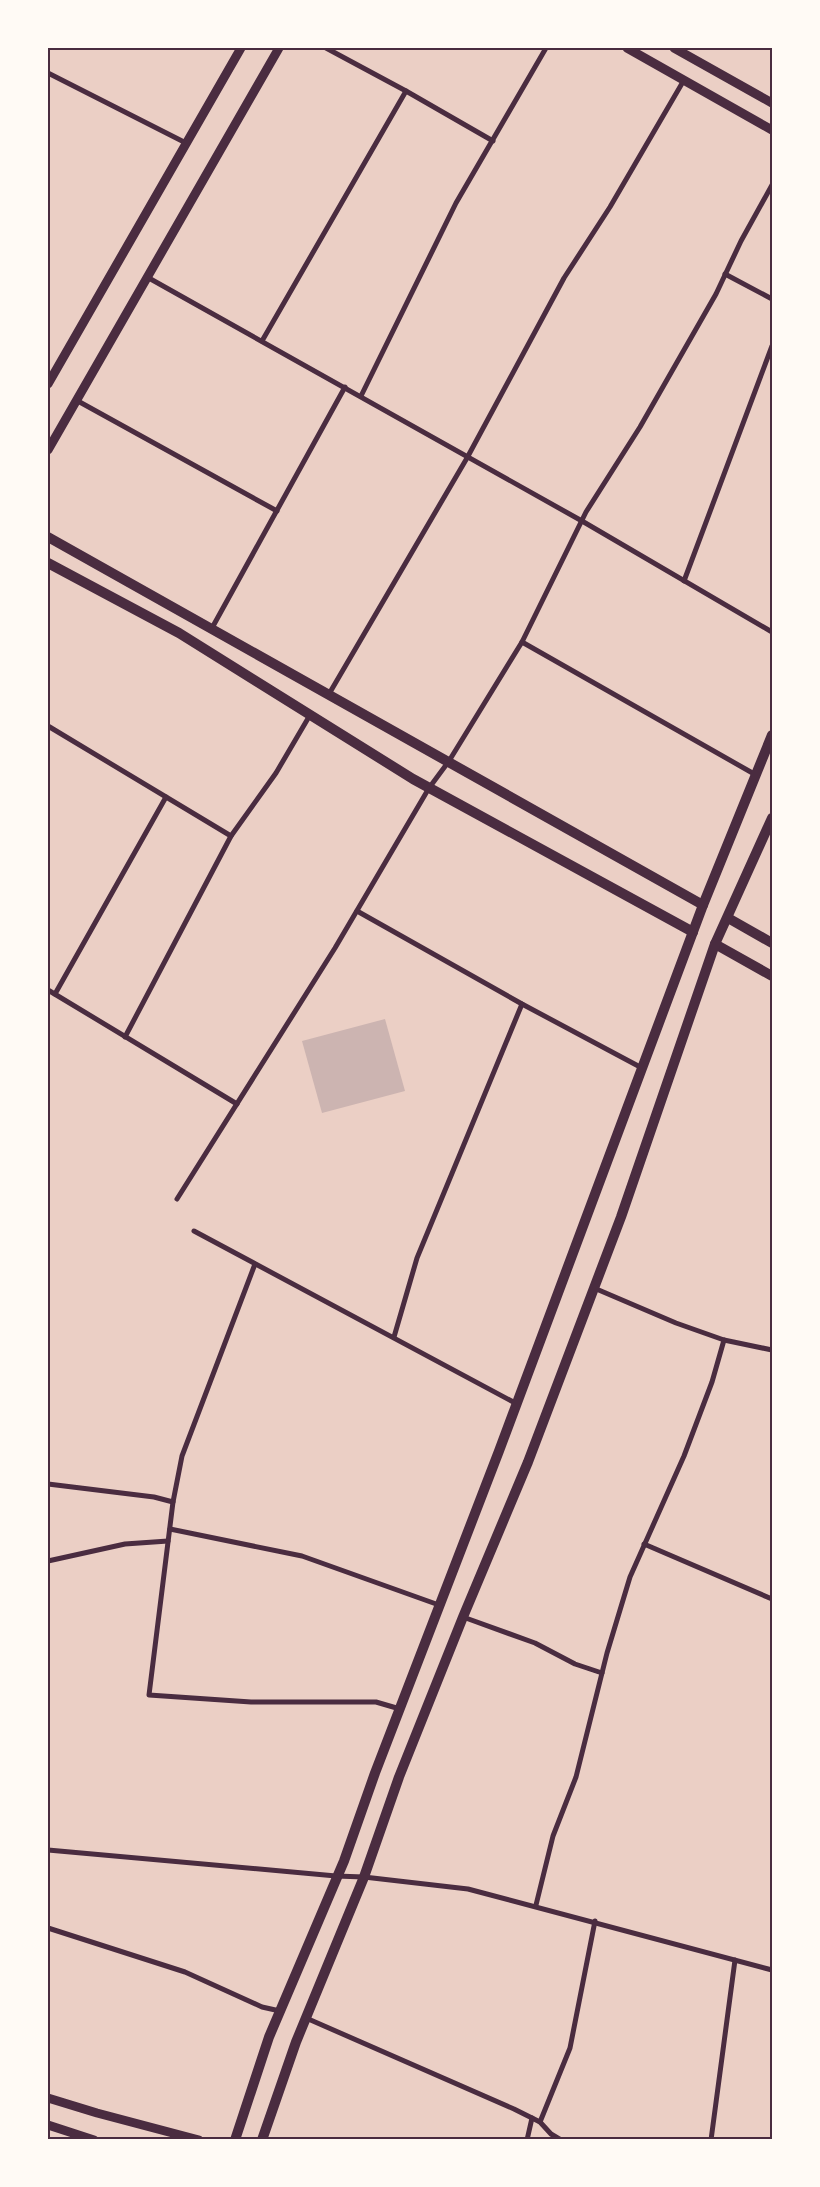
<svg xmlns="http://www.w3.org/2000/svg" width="820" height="2187" viewBox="0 0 820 2187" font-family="'Fira Sans',sans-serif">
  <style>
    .green { fill: #ebcfc5 }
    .building { fill: #ccb4b1 }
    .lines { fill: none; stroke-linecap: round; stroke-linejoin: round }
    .minor { stroke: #4a2c40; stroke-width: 5 }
    .tertiary { stroke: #4a2c40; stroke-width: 9 }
    .secondary { stroke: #4a2c40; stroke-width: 10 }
    .neatline { fill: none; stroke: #4a2c40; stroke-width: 2 }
  </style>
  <rect width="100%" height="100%" fill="#f7e1d7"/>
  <!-- green -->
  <rect class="green" x="48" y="48" width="724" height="2091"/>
  <!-- building -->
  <polygon class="building" points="385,1019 405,1091 322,1113 302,1041"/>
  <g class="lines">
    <!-- minor -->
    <g class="minor">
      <polyline points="326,48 406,91 493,141"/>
      <polyline points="48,73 186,143"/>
      <polyline points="725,274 772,299"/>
      <polyline points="147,277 582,521 772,632"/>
      <polyline points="262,341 406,91"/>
      <polyline points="361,396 456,203 546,48"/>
      <polyline points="76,400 277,511"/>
      <polyline points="684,581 772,346"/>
      <polyline points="212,628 345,387"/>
      <polyline points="522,642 756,775"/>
      <polyline points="329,694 467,458 564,278 610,207 684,80"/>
      <polyline points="48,726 231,836"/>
      <polyline points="357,911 522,1004 642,1068"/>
      <polyline points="48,990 237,1104"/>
      <polyline points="55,994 166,797"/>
      <polyline points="125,1037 231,836 276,773 310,715"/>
      <polyline points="177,1199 335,948 429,788 449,761 522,642 586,512 640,427 716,294 741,241 772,185"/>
      <polyline points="194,1231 517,1404"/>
      <polyline points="255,1264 182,1456 173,1502 149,1695 251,1702 376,1702 400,1709"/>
      <polyline points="594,1288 676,1323 724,1340 772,1350"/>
      <polyline points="394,1337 417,1258 522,1004"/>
      <polyline points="48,1484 154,1497 173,1502"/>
      <polyline points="170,1529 302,1556 439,1605"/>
      <polyline points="644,1544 772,1599"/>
      <polyline points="48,1561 125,1544 168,1541"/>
      <polyline points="463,1617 535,1643 575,1664 602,1673"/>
      <polyline points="48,1850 336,1876 364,1877 468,1889 772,1970"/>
      <polyline points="536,1905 553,1836 576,1777 607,1653 630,1577 684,1456 712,1382 724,1340"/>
      <polyline points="48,1928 185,1972 262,2007 280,2011"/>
      <polyline points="306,2018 514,2109 540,2122 551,2134 561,2140"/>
      <polyline points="540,2122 570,2048 595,1921"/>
      <polyline points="527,2140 532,2118"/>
      <polyline points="711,2140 735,1960"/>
    </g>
    <!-- tertiary -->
    <g class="tertiary">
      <polyline points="627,48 772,130"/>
      <polyline points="674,48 772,103"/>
      <polyline points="48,384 241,48"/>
      <polyline points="48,450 279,48"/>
      <polyline points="48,2098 97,2113 199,2140"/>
      <polyline points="48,2125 94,2140"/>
    </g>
    <!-- secondary -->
    <g class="secondary">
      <polyline points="48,537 703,905"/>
      <polyline points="48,563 179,633 413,779 693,932"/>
      <polyline points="728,918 772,943"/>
      <polyline points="715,944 772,976"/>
      <polyline points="235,2140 269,2037 344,1861 375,1773 499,1451 703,905 772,735"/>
      <polyline points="262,2140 296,2042 364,1877 399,1777 463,1617 528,1462 621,1217 715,944 772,818"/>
    </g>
  </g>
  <!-- border -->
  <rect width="820" height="2187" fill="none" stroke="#fffaf5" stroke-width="98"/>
  <rect x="49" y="49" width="722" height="2089" class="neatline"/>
</svg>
